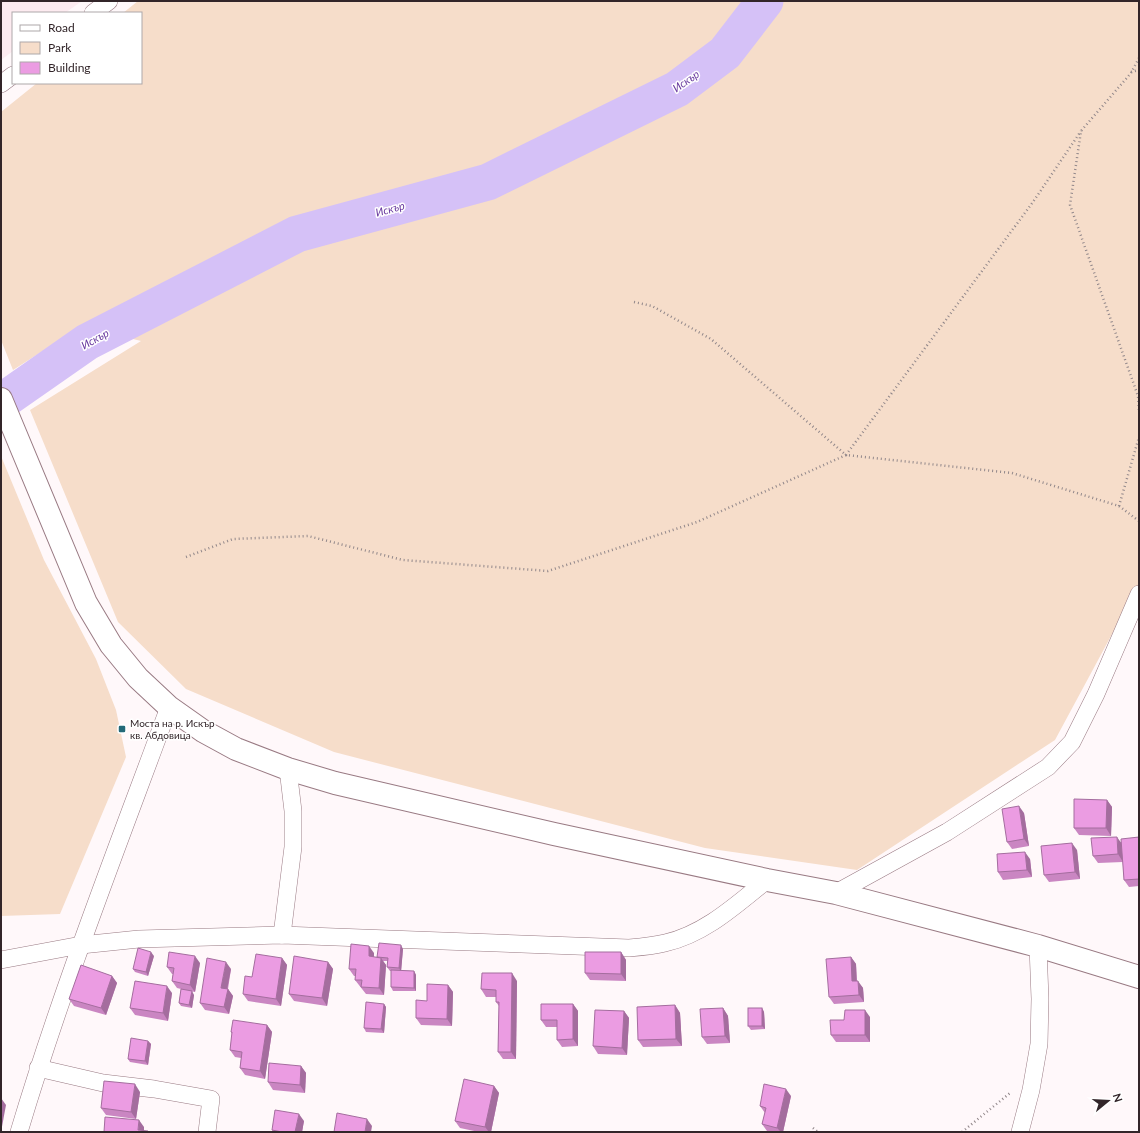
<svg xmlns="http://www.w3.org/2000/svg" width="1140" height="1133" viewBox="0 0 1140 1133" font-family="Lato,sans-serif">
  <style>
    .built { fill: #fdebf0 }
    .green { fill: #f6ddca }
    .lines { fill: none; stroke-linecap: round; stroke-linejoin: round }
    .river { stroke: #d5c1f7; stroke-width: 37 }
    .minor-casing { stroke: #997a83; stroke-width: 18 }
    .tertiary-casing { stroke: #997a83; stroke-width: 24 }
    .path { stroke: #91878a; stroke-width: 2.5; stroke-dasharray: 1 3; stroke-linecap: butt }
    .minor { stroke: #fff; stroke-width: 17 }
    .tertiary { stroke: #fff; stroke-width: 22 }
    .wall { fill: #ca86c2 }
    .shaded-wall { fill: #a46d9e }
    .building { fill: #eb9ce2; stroke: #a46d9e }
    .poi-dot { fill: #236978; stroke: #fff; stroke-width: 1.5 }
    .labels { text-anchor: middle; stroke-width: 3; stroke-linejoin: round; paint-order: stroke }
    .poi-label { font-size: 10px; fill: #322529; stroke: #fff; text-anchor: start }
    .water-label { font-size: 11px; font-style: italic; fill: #68399e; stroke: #fff }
  </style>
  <rect width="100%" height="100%" fill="#fff8fa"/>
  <!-- built -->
  <polygon class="built" points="1,1 82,1 65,13 13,13 13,51 1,60"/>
  <!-- green -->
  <g class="green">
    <polygon points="138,1 1139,1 1139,584 1055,740 857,870 705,848 334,752 186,689 118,622 30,410 141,341 82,326 13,370 1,340 1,112 37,83 141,83 141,13 123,13"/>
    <polygon points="1,456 44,560 96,659 116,710 126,757 60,914 1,916"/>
  </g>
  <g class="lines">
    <!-- river -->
    <polyline class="river" points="1,402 87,342 297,234 488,182 677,89 725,53 765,1"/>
    <!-- minor casing -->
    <g class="minor-casing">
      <g id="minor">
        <polyline points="93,13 109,1"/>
        <polyline points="1,84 13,75"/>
        <polyline points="836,893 947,832 1048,767 1072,742 1096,694 1139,594"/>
        <polyline points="282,935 293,847 293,811 288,769"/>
        <path d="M1 960 81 945 139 939 282 935 629 948C641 947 653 946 665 943 705 934 737 904 767 880"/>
        <polyline points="38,1068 103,1083 154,1089 211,1099 207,1132"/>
        <path d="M19 1132C62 988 117 848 169 707"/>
        <polyline points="1020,1132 1031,1090 1039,1044 1040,999 1038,946"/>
      </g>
    </g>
    <!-- tertiary casing -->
    <g class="tertiary-casing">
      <polyline id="tertiary" points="1,399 86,603 111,645 138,678 169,707 203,731 236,749 288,769 335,783 554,834 767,880 836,893 1038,946 1139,977"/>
    </g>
    <!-- path -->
    <g class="path">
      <polyline points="1139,58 1131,73 1081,131 1070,205 1138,396 1139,411"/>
      <polyline points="1131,72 1139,70"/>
      <polyline points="634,302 652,306 711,339 846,455 1033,202 1081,131"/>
      <polyline points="1119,506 1139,437"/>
      <polyline points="186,557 233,539 308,536 403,560 548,571 697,522 846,455 1012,473 1119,506 1139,521"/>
      <polyline points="813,1128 818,1132"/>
      <polyline points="962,1132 1010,1093"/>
    </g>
    <!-- minor -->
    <use href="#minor" class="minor"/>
    <!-- tertiary -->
    <use href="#tertiary" class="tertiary"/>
  </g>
  <!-- wall -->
  <g class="wall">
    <polygon points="1107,800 1112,807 1111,836 1079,835 1074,828"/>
    <polygon points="1024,813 1029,846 1012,849 1007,842"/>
    <polygon points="1139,837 1139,886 1129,887 1124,880 1123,862 1098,863 1093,856 1121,842"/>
    <polygon points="1077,850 1080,879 1049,882 1044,875"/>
    <polygon points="1030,859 1032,877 1003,880 998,872"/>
    <polygon points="403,949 401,971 414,971 416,975 416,991 393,991 391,987 391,971 390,971 387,967 388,961 383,961 386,965 384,995 366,994 355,980 356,976 354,976 349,969 374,953 374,957 378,957"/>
    <polygon points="621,952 626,960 626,981 590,980 585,973"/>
    <polygon points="154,956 148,976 135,972 133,969"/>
    <polygon points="851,957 856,964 857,981 863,988 864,1002 834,1004 829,997"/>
    <polygon points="282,958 287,965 281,1006 248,1001 243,994 252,977"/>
    <polygon points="328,962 333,969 327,1006 294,1001 289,994"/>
    <polygon points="200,963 195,992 185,990 194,995 192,1008 181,1006 179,1003 181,989 177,988 172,981 173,974 172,974 167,967"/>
    <polygon points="231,969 228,989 233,996 229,1014 205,1010 200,1003"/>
    <polygon points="112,976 117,983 106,1015 74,1006 69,999"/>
    <polygon points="517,981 516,1059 503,1059 498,1052 499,1006 496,1002 496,997 486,997 481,989"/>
    <polygon points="448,985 453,992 452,1026 421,1025 416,1018 427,1001"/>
    <polygon points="172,993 168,1021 135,1015 130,1008"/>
    <polygon points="384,1004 386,1007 384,1033 366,1032 364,1028"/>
    <polygon points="573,1004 578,1011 578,1046 562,1047 557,1040 557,1027 546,1027 541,1020"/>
    <polygon points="675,1005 680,1013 682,1046 643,1047 638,1040"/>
    <polygon points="723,1008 728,1016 730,1043 707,1044 702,1037"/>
    <polygon points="762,1008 764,1012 765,1029 751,1030 748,1026"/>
    <polygon points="624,1011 629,1018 627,1055 598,1054 593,1046"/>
    <polygon points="870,1017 870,1042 836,1042 831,1035 844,1020"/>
    <polygon points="267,1025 272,1032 265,1079 245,1075 240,1068 241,1058 235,1057 230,1050 232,1034 231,1032"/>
    <polygon points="148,1041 151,1044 148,1065 130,1062 128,1059"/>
    <polygon points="301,1066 306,1073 305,1093 273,1090 268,1082"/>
    <polygon points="494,1086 499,1093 491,1132 479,1132 460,1128 455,1121"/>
    <polygon points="140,1092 136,1119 106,1115 101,1108"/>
    <polygon points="791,1096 783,1132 767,1131 762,1124 765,1113 760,1106"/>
    <polygon points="304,1121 302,1132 273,1132 272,1130"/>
  </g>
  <!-- shaded-wall -->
  <g class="shaded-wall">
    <polygon points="1107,800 1112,807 1111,836 1106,828"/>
    <polygon points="1019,806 1024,813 1029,846 1024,839"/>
    <polygon points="1117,837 1122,844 1123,862 1118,854"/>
    <polygon points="1072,843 1077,850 1080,879 1075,872"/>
    <polygon points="1025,852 1030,859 1032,877 1027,870"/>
    <polygon points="401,945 403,949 401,972 399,968"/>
    <polygon points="369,946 374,953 374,964 369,956"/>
    <polygon points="151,952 154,956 148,976 146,972"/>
    <polygon points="621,952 626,960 626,981 621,974"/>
    <polygon points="195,956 200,963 195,992 190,985"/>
    <polygon points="851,957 856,964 857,989 852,981"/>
    <polygon points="282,958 287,965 281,1006 276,999"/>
    <polygon points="381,958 386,965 384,995 379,988"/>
    <polygon points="226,962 231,969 226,995 221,988"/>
    <polygon points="328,962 333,969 327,1006 322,998"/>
    <polygon points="414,971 416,975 416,991 414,988"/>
    <polygon points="512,973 517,981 516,1059 511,1052"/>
    <polygon points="112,976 117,983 106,1015 101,1008"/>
    <polygon points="858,981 863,988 864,1002 859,995"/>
    <polygon points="448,985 453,992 452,1026 447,1019"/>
    <polygon points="167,986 172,993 168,1021 163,1013"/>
    <polygon points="228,989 233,996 229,1014 224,1007"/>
    <polygon points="192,991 194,995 192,1008 189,1005"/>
    <polygon points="384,1004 386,1007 384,1033 381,1029"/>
    <polygon points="573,1004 578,1011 578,1046 573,1039"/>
    <polygon points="675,1005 680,1013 682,1046 676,1039"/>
    <polygon points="723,1008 728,1016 730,1043 725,1036"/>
    <polygon points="762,1008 764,1012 765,1029 762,1026"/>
    <polygon points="865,1010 870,1017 870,1042 865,1035"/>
    <polygon points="624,1011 629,1018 627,1055 622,1048"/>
    <polygon points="267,1025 272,1032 265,1079 260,1071"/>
    <polygon points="148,1041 151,1044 148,1065 145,1061"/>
    <polygon points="301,1066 306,1073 305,1093 300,1085"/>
    <polygon points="135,1084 140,1092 136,1119 131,1112"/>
    <polygon points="494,1086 499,1093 491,1132 489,1132 485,1127"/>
    <polygon points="786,1089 791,1096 783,1132 781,1132 777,1128"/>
    <polygon points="1,1098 6,1105 1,1132"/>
    <polygon points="299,1114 304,1121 302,1132 295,1132"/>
    <polygon points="367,1119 372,1126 371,1132 365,1132"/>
    <polygon points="139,1120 144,1127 144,1132 138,1130"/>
  </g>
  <!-- building -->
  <g class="building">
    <polygon points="1074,799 1107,800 1106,828 1074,828"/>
    <polygon points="1019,806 1024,839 1007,842 1002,809"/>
    <polygon points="1117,837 1118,854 1093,856 1091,838"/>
    <polygon points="1139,837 1139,879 1124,880 1121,839"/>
    <polygon points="1072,843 1075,872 1044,875 1041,846"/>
    <polygon points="1025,852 1027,870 998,872 997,854"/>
    <polygon points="379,943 401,945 399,968 387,967 388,958 377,957"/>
    <polygon points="351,944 369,946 369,956 381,958 379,988 361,987 362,980 355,980 356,969 349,969"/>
    <polygon points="138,948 151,952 146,972 133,969"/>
    <polygon points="169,952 195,956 190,985 172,981 174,968 167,967"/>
    <polygon points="585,952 621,952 621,974 585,973"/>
    <polygon points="256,954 282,958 276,999 243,994 245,976 252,977"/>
    <polygon points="294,956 328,962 322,998 289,994"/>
    <polygon points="851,957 852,981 858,981 859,995 829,997 826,959"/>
    <polygon points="207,958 226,962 221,988 228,989 224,1007 200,1003"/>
    <polygon points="81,965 112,976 101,1008 69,999"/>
    <polygon points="391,970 414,971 414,988 391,987"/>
    <polygon points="482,973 512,973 511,1052 498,1052 499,1002 496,1002 496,990 481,989"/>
    <polygon points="135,981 167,986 163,1013 130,1008"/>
    <polygon points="427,984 448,985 447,1019 416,1018 416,1000 427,1001"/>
    <polygon points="181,989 192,991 189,1005 179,1003"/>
    <polygon points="366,1002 384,1004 381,1029 364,1028"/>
    <polygon points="541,1004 573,1004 573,1039 557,1040 557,1020 541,1020"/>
    <polygon points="675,1005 676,1039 638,1040 637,1007"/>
    <polygon points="723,1008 725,1036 702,1037 700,1009"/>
    <rect x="748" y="1008" width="14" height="18"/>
    <polygon points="595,1010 624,1011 622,1048 593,1046"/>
    <polygon points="845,1010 865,1010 865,1035 831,1035 830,1020 844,1020"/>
    <polygon points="233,1020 267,1025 260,1071 240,1068 242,1052 230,1050 232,1032 231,1032"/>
    <polygon points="131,1038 148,1041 145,1061 128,1059"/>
    <polygon points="269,1063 301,1066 300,1085 268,1082"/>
    <polygon points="464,1079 494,1086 485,1127 455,1121"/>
    <polygon points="104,1081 135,1084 131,1112 101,1108"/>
    <polygon points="764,1084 786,1089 777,1128 762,1124 766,1108 760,1106"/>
    <polygon points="275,1110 299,1114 295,1132 282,1132 272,1130"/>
    <polygon points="337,1113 367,1119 365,1132 334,1132"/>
    <polygon points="105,1117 139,1120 138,1130 148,1131 148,1132 104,1132"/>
  </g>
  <!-- markers -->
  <rect class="poi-dot" x="118" y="725" width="8" height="8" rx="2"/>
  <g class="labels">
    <!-- poi labels -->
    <g class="poi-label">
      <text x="130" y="727">Моста на р. Искър<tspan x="130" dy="12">кв. Абдовица</tspan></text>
    </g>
    <!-- water labels -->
    <g class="water-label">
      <text transform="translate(686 81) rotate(-35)" y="4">Искър</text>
      <text transform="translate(390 209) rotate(-15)" y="4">Искър</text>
      <text transform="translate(95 339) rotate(-29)" y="4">Искър</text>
    </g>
  </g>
  <!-- border -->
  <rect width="1140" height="1133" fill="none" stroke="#322529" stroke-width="4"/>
  <!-- legend -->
  <rect x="12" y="12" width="130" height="72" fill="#ffffff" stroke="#ada8a9"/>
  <rect x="20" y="25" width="20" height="6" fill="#ffffff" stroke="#ada8a9"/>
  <text x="48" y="32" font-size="12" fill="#322529">Road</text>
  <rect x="20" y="42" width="20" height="12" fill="#f6ddca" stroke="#ada8a9"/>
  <text x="48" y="52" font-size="12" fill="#322529">Park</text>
  <rect x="20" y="62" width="20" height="12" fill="#eb9ce2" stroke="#ada8a9"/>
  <text x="48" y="72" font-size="12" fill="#322529">Building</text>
  <!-- north arrow -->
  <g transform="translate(1108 1101) rotate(72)" stroke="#ffffff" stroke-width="3" paint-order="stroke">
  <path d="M0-3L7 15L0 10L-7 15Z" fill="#322529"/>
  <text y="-6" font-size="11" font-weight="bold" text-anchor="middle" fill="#322529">N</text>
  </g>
</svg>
